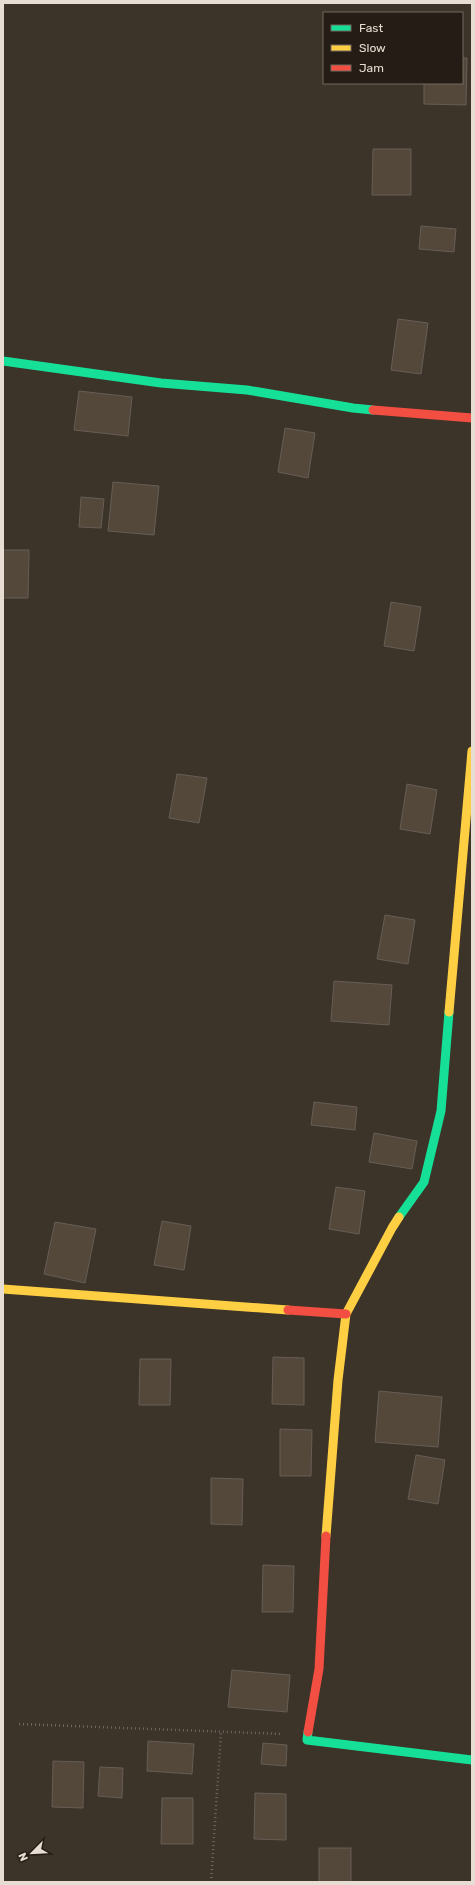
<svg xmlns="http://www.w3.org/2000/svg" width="475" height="1885" viewBox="0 0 475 1885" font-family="Rubik,sans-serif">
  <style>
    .building { fill: #54483a; stroke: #665e56 }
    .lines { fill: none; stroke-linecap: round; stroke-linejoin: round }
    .path { stroke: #6d6967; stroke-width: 2.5; stroke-dasharray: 1 3; stroke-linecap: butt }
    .fast { stroke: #16e098; stroke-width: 9 }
    .slow { stroke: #ffcf43; stroke-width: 9 }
    .jam { stroke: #f24e42; stroke-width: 9 }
  </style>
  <rect width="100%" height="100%" fill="#3c3329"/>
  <!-- building -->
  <g class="building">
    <polygon points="462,58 467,58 466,105 424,104 424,83 462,83"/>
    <polygon points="373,149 411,149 411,195 372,195"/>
    <polygon points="421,226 456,229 454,252 419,249"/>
    <polygon points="398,319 428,323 421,374 391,370"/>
    <polygon points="79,391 132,397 128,436 74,430"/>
    <polygon points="285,428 315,433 308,478 278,472"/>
    <polygon points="113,482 159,486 154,535 108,531"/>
    <polygon points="81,497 104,499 101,528 79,527"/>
    <polygon points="3,550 29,550 28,598 3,598"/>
    <polygon points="391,602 421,607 414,651 384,646"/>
    <polygon points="177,774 207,778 199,823 169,818"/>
    <polygon points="407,784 437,790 430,834 400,829"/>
    <polygon points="385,915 415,920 408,964 377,959"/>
    <polygon points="334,981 392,985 389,1025 331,1021"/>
    <polygon points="314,1102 357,1107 355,1130 311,1125"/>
    <polygon points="374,1133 417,1141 412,1169 369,1162"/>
    <polygon points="336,1187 365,1191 359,1234 329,1229"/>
    <polygon points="162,1221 191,1226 184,1270 154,1265"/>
    <polygon points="55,1222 96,1229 85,1283 44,1274"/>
    <polygon points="273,1357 304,1358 304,1405 272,1404"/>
    <polygon points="140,1359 171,1359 170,1405 139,1405"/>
    <polygon points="379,1391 442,1397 438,1447 375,1442"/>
    <polygon points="280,1429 312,1430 311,1476 280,1476"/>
    <polygon points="416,1455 445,1460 438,1504 408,1499"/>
    <polygon points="211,1478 243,1479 242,1525 211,1524"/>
    <polygon points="263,1565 294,1566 293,1612 262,1612"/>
    <polygon points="232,1670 290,1675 287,1712 228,1707"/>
    <polygon points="148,1741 194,1744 192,1774 147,1771"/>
    <polygon points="263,1743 287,1745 286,1766 261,1764"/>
    <polygon points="53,1761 84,1762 83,1808 52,1807"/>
    <polygon points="100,1767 123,1768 122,1798 98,1796"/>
    <polygon points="255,1793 286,1794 286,1840 254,1839"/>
    <polygon points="162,1798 193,1798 193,1844 161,1844"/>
    <rect x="319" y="1848" width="32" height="34"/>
  </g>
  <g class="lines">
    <!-- path -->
    <g class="path">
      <polyline points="19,1724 283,1734"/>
      <polyline points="211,1882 221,1732"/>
    </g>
    <!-- fast -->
    <g class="fast">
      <polyline points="3,361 161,383 247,390 353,408 373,410"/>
      <polyline points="399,1217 424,1182 441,1111 449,1012"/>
      <polyline points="308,1732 307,1740 472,1760"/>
    </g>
    <!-- slow -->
    <g class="slow">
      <polyline points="449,1012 472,751"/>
      <polyline points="3,1289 288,1310"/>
      <polyline points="326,1536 338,1380 346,1314 392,1228 399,1217"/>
    </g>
    <!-- jam -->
    <g class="jam">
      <polyline points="373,410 472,418"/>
      <polyline points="288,1310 346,1314"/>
      <polyline points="308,1732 319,1669 326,1536"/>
    </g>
  </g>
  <!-- border -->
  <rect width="475" height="1885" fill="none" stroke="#e7ddd2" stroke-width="8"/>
  <!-- legend -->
  <rect x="323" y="12" width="140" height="72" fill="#251d15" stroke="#736a61"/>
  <rect x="331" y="25" width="20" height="6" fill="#16e098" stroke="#736a61"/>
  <text x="359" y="32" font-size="12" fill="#e7ddd2">Fast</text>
  <rect x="331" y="45" width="20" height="6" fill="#ffcf43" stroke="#736a61"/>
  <text x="359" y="52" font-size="12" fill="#e7ddd2">Slow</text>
  <rect x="331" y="65" width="20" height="6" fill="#f24e42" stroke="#736a61"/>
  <text x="359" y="72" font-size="12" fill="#e7ddd2">Jam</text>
  <!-- north arrow -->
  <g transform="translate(32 1853) rotate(246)" stroke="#251d15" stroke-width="3" paint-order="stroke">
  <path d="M0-3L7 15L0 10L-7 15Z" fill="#e7ddd2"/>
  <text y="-6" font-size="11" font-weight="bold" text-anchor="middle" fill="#e7ddd2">N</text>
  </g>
</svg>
